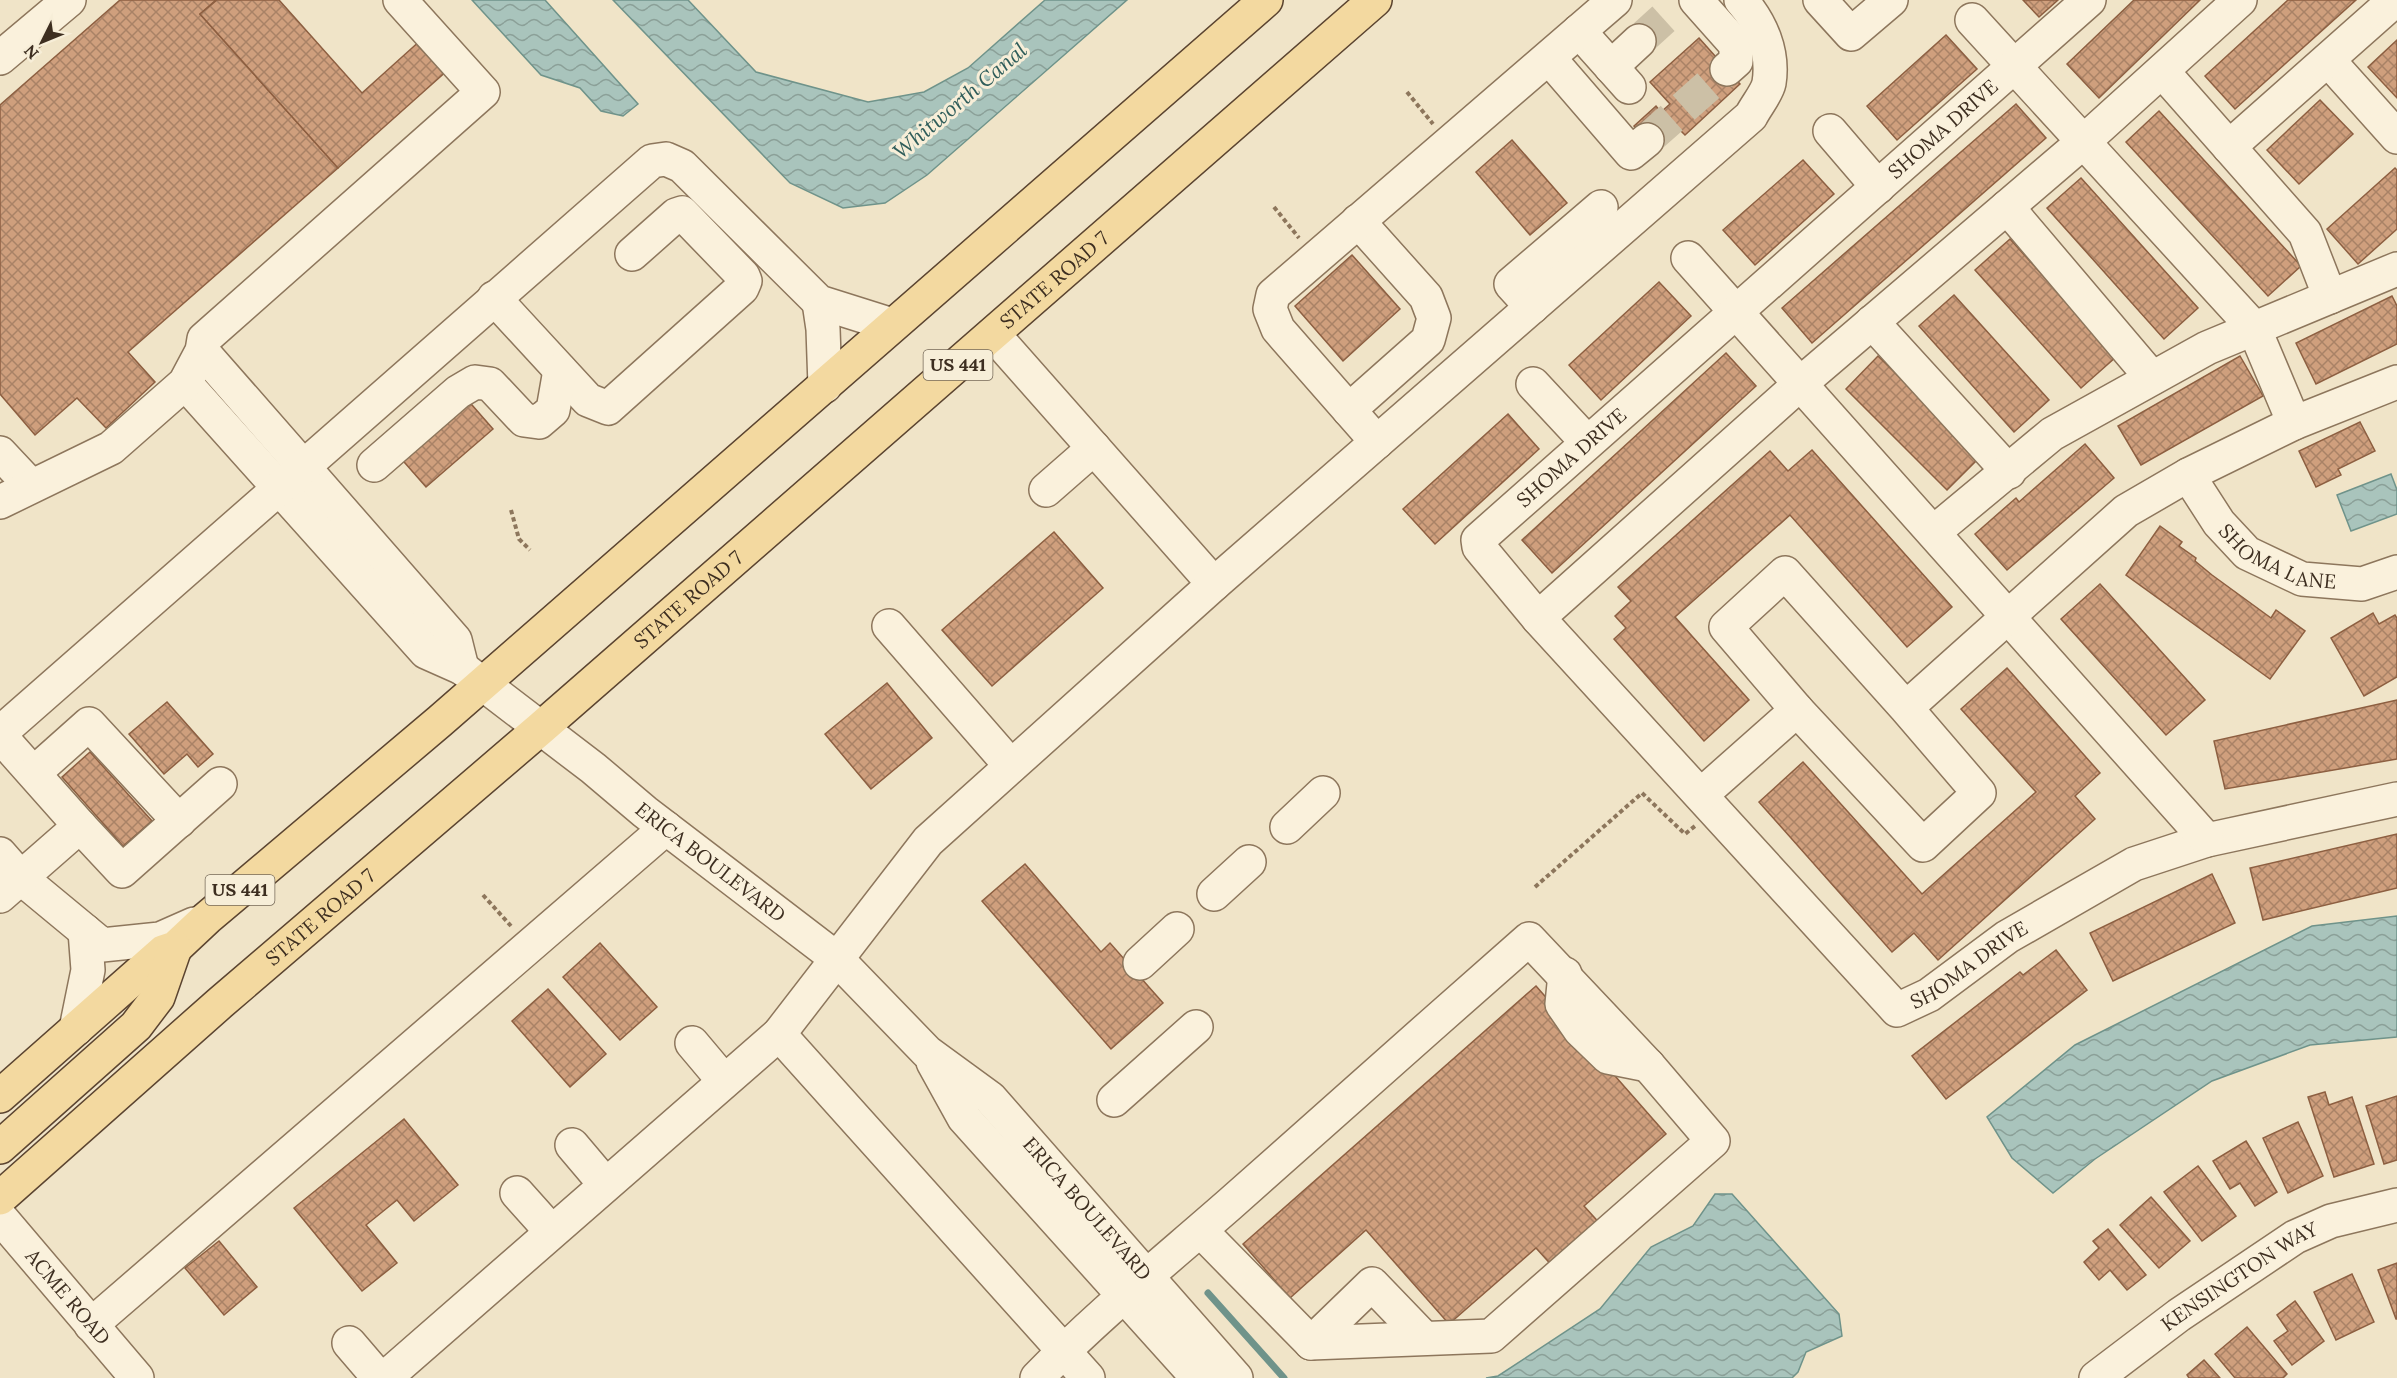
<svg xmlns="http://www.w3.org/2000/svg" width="2397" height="1378" viewBox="0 0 2397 1378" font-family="Lora,serif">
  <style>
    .water { fill: url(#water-waves); stroke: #6f938a; stroke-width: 1.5 }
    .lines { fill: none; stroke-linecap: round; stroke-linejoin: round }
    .stream { stroke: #6f938a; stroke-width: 7 }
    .building { fill: url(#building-cross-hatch); stroke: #8d5f41; stroke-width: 1.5 }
    .minor-tunnel { stroke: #ccc0a6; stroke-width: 33; stroke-dasharray: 33 16; stroke-linecap: butt }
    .minor-casing { stroke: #8d765c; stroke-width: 36 }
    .major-casing { stroke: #5b4430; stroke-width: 36 }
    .path { stroke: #8d765c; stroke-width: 4; stroke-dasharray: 4.5 3; stroke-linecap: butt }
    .minor { stroke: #faf1dc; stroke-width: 33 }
    .major { stroke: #f3d9a0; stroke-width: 33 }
    .labels { text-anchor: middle; stroke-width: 6; stroke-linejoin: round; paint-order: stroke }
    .shield { fill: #f7eed8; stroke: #756857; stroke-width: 1.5 }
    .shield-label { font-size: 18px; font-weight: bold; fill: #3d2e20 }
    .street-label { font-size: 20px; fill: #3d2e20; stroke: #f7eed8 }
    .water-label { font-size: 21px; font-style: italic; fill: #2f5d5a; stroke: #f7eed8 }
  </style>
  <defs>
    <pattern id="water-waves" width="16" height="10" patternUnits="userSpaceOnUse" patternTransform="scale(1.5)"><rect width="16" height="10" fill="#a9c4bc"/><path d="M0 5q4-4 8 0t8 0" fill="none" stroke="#8ba098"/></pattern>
    <pattern id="building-cross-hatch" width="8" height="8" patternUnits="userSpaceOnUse" patternTransform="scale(1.5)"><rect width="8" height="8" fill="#cf9f7d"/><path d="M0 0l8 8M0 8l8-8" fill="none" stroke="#a98266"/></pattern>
  </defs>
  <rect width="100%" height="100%" fill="#f0e4c8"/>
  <!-- water -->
  <g class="water">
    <polygon points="472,0 545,0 638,104 623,116 601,111 580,88 541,75"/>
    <polygon points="613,0 688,0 756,72 868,102 924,92 968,68 1045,0 1127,0 927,175 885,203 843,208 790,183"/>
    <polygon points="2391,474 2397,490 2397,514 2351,531 2337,495"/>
    <polygon points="2397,916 2397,1037 2310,1045 2212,1081 2095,1159 2053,1193 2012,1158 1987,1117 2075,1045 2312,926"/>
    <polygon points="1715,1194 1732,1194 1839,1314 1842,1336 1806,1352 1798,1372 1792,1378 1486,1378 1498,1376 1600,1309 1651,1247 1693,1226"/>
  </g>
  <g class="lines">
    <!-- stream -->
    <polyline class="stream" points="1208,1293 1284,1378"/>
  </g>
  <!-- building -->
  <g class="building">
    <polygon points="120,0 216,0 200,14 338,168 128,352 155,382 106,428 77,398 35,435 0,394 0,105"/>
    <polygon points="217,0 279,0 362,93 422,39 449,69 338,168 200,14"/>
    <polygon points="2023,0 2058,0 2039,17"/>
    <polygon points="2134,0 2200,0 2099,98 2067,64"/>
    <polygon points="2288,0 2356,0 2235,109 2205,76"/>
    <polygon points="1946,35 1977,69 1897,140 1867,106"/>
    <polygon points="1699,38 1740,84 1685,135 1677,127 1654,148 1634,126 1656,106 1661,112 1670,104 1650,82"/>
    <polygon points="2397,40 2397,98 2368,67"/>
    <polygon points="2320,100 2353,134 2299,184 2267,150"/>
    <polygon points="2016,104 2046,138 1812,343 1782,308"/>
    <polygon points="2159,111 2301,266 2268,296 2126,142"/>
    <polygon points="1512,140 1567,203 1530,235 1476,172"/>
    <polygon points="1803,160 1834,194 1755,265 1723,230"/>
    <polygon points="2395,168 2397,170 2397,229 2358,264 2327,229"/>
    <polygon points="2081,178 2198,308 2164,339 2047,208"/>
    <polygon points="2010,239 2116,357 2081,388 1975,270"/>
    <polygon points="1352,255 1400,309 1343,361 1295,306"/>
    <polygon points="1659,282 1691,316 1601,400 1569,365"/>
    <polygon points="1954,295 2049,400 2014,432 1919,326"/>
    <polygon points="2392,296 2397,306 2397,344 2316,384 2296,343"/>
    <polygon points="1726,353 1756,386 1552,573 1522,540"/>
    <polygon points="1878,356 1980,457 1947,490 1846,389"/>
    <polygon points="2240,356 2263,396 2141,465 2118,426"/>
    <polygon points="465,397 493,429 426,487 398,455"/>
    <polygon points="1508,414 1539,449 1435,544 1403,509"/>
    <polygon points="2360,422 2375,451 2338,469 2341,475 2316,487 2299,451"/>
    <polygon points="2085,444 2114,478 2007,570 1975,534 2016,498 2019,502"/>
    <polygon points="1812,450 1952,607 1907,647 1790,515 1675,617 1749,700 1704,741 1614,639 1626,628 1615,616 1631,601 1618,587 1770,451 1788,471"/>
    <polygon points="2160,526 2182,542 2179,546 2196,558 2195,561 2212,575 2271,618 2276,610 2305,631 2270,679 2126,575"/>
    <polygon points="1054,532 1103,588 992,686 942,630"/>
    <polygon points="2100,584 2205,700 2166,735 2061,619"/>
    <polygon points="2373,613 2379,624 2395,615 2397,618 2397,677 2364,696 2331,638"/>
    <polygon points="2007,668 2100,773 2075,796 2095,819 1938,960 1914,933 1892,952 1759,802 1803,762 1922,894 2036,792 1961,709"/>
    <polygon points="887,683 932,738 871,789 825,734"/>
    <polygon points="2397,700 2397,759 2225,789 2214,741"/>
    <polygon points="167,702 213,754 198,767 187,754 164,774 129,734"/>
    <polygon points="90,752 152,821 123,846 62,777"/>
    <polygon points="2397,834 2397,888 2263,920 2250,868"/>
    <polygon points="1025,864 1101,952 1110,943 1163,1003 1111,1049 982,901"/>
    <polygon points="2212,874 2235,923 2113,981 2090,933"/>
    <polygon points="600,943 657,1007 620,1040 563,977"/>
    <polygon points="2056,950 2087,990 1946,1099 1912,1056 2020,972 2023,975"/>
    <polygon points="1536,986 1666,1134 1584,1206 1603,1227 1555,1269 1536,1248 1449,1324 1366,1230 1290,1298 1243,1244"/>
    <polygon points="548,989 606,1054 570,1087 512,1021"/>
    <polygon points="2325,1092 2329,1105 2352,1097 2374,1164 2334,1177 2308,1097"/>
    <polygon points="2397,1096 2397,1160 2384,1164 2366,1106"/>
    <polygon points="404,1119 458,1185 414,1221 397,1200 366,1225 397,1263 362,1291 294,1208"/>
    <polygon points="2298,1122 2323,1176 2288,1193 2263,1138"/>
    <polygon points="2246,1141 2277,1192 2255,1206 2240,1183 2230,1189 2213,1161"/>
    <polygon points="2198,1166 2236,1216 2202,1241 2164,1192"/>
    <polygon points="2151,1197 2190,1241 2159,1268 2120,1225"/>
    <polygon points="2108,1229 2146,1275 2127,1290 2110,1270 2099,1280 2084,1262 2099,1248 2093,1241"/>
    <polygon points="219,1241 257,1287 224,1315 185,1268"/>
    <polygon points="2397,1263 2397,1319 2396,1319 2378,1270"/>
    <polygon points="2352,1274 2374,1322 2336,1340 2314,1292"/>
    <polygon points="2295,1301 2324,1341 2292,1365 2274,1341 2288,1331 2277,1315"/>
    <polygon points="2247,1327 2287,1374 2283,1378 2235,1378 2215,1354"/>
    <polygon points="2204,1360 2220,1378 2189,1378 2187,1375"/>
  </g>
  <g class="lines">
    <!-- minor-tunnel -->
    <g class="minor-tunnel">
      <polyline points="1639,41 1671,12"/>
      <polyline points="1647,140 1727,69"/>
    </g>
    <!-- minor casing -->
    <g class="minor-casing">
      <g id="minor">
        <polyline points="1696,0 1736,45 1736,61 1727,69"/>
        <polyline points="1820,0 1851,34 1891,0"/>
        <path id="s1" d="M2240 0 2082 143 1801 383 1538 618 1897 1010 1929 995 2007 937 2134 864 2207 840 2397 799"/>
        <polyline points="1972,20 2254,328 2294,423"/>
        <polyline points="1579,31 1629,87"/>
        <polyline points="0,58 69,0"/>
        <polyline points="1549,58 1631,153 1647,140"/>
        <polyline points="2328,60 2397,137"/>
        <polyline points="1611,67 1639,41"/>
        <polyline points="2162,71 2305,233 2330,297"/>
        <polyline points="1830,131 1878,187"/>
        <polyline points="2229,147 2395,0"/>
        <polyline points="2007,207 2152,378"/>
        <polyline points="1688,258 2207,840"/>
        <polyline points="494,298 588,400 608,408 742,288 745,281 743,276 682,213 676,215 632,254"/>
        <polyline points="819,302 823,329 825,386"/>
        <polyline points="1532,307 1511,284 1601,207"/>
        <polyline points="1872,322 2009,472"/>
        <polyline points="993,334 1214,584"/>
        <polyline points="202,351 455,640 462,668"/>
        <path id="s2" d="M185 383 426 652 462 668 593 768 645 812 836 958 927 1052 990 1098 1236 1378"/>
        <polyline points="1533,384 1587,442"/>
        <polyline points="1349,410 1428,340 1434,318 1426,297 1358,221"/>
        <polyline points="1377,442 1278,329 1270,309 1273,295 1615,0"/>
        <polyline points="0,453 31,486"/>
        <polyline points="374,465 458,392 475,382 490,384 524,420 539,422 553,410 560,370"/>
        <path id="s3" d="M2188 475 2219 523 2247 553 2302 579 2362 584 2397 572"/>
        <polyline points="1046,490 1094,448"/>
        <polyline points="0,502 111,448 185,383 202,351 204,339 483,92 400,0"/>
        <polyline points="1934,532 2052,434 2207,348 2397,269"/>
        <path id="s4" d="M1538 618 1479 547 1478 540 2089 0"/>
        <polyline points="889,626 1011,766"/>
        <polyline points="1906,708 1785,573 1726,627 1797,710 1923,845 1979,793 1906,708 2126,511 2188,475 2294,423 2397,382"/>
        <polyline points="0,733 652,161 666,159 682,166 819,302 892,325"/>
        <polyline points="0,736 80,826"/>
        <polyline points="34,773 89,724 179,821"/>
        <polyline points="1701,795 1797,710"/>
        <polyline points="1287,827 1323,793"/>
        <polyline points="0,854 21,878 102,945 160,939 194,924"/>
        <polyline points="1214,894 1249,862"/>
        <polyline points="0,896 80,826 122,871 220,784"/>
        <polyline points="1140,963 1177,929"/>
        <polyline points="1565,974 1562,1004 1580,1030 1608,1057 1648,1065"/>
        <polyline points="76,1029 88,970 85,931"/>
        <polyline points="779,1034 1088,1378"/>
        <polyline points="692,1043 724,1081"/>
        <polyline points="933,1062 964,1118 1198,1378"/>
        <polyline points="1114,1100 1196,1027"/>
        <polyline points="572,1145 605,1184"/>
        <polyline points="517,1193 551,1231"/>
        <path id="s5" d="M0 1217 137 1378"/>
        <polyline points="91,1325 666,828"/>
        <polyline points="349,1343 379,1378"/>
        <polyline points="1311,1343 1372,1284 1424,1338"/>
        <path d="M385 1378 779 1034 928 841 1214 584 1751 116C1756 106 1767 93 1769 83 1774 52 1761 23 1741 0"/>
        <path d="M1037 1378C1097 1316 1165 1261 1230 1204 1329 1116 1429 1027 1529 939L1648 1065 1713 1141 1491 1336 1311 1343 1200 1230"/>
        <path id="s6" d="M2096 1378 2179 1315 2295 1237 2331 1221 2397 1205"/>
      </g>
    </g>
    <!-- major casing -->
    <g class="major-casing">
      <g id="major">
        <polyline points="0,1096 163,952 175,948 207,918 440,721 1266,0"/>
        <polyline points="0,1147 136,1026 158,997 175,948"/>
        <path id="s7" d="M0 1198 220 1003 541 728 1375 0"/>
      </g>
    </g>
    <!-- path -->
    <g class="path">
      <polyline points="1407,92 1433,124"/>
      <polyline points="1274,207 1299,238"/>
      <polyline points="511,510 519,539 530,550"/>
      <polyline points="1535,887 1642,793 1685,834 1695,826"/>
      <polyline points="483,895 511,926"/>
    </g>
    <!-- minor -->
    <use href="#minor" class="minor"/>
    <!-- major -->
    <use href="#major" class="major"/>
  </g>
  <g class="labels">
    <!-- shield labels -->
    <g class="shield">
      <rect x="923.5" y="350" width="69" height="30" rx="4.5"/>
      <rect x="205.5" y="875" width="69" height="30" rx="4.5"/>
    </g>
    <g class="shield-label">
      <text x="958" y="371">US 441</text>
      <text x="240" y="896">US 441</text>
    </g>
    <!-- street labels -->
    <g class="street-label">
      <text dy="7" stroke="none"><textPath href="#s4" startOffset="720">SHOMA DRIVE</textPath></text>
      <text dy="7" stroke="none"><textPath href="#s7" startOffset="1398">STATE ROAD 7</textPath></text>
      <text dy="7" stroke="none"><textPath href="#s4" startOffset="224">SHOMA DRIVE</textPath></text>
      <text dy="7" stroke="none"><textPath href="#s3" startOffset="128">SHOMA LANE</textPath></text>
      <text dy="7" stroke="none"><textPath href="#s7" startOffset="912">STATE ROAD 7</textPath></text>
      <text dy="7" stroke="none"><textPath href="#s2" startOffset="716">ERICA BOULEVARD</textPath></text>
      <text dy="7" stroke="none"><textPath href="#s7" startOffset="426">STATE ROAD 7</textPath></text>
      <text dy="7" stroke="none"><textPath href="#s1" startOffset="1552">SHOMA DRIVE</textPath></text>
      <text dy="7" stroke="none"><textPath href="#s2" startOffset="1230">ERICA BOULEVARD</textPath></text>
      <text dy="7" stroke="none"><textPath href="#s6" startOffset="176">KENSINGTON WAY</textPath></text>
      <text dy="7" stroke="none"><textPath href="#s5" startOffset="105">ACME ROAD</textPath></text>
    </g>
    <!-- water labels -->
    <g class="water-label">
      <text transform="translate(960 101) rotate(-40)" y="7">Whitworth Canal</text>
    </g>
  </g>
  <!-- north arrow -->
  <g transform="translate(42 42) rotate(227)" stroke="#f7eed8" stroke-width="4.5" paint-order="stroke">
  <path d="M0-4.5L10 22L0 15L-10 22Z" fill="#3d2e20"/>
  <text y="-9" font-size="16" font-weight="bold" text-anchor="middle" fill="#3d2e20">N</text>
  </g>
</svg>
